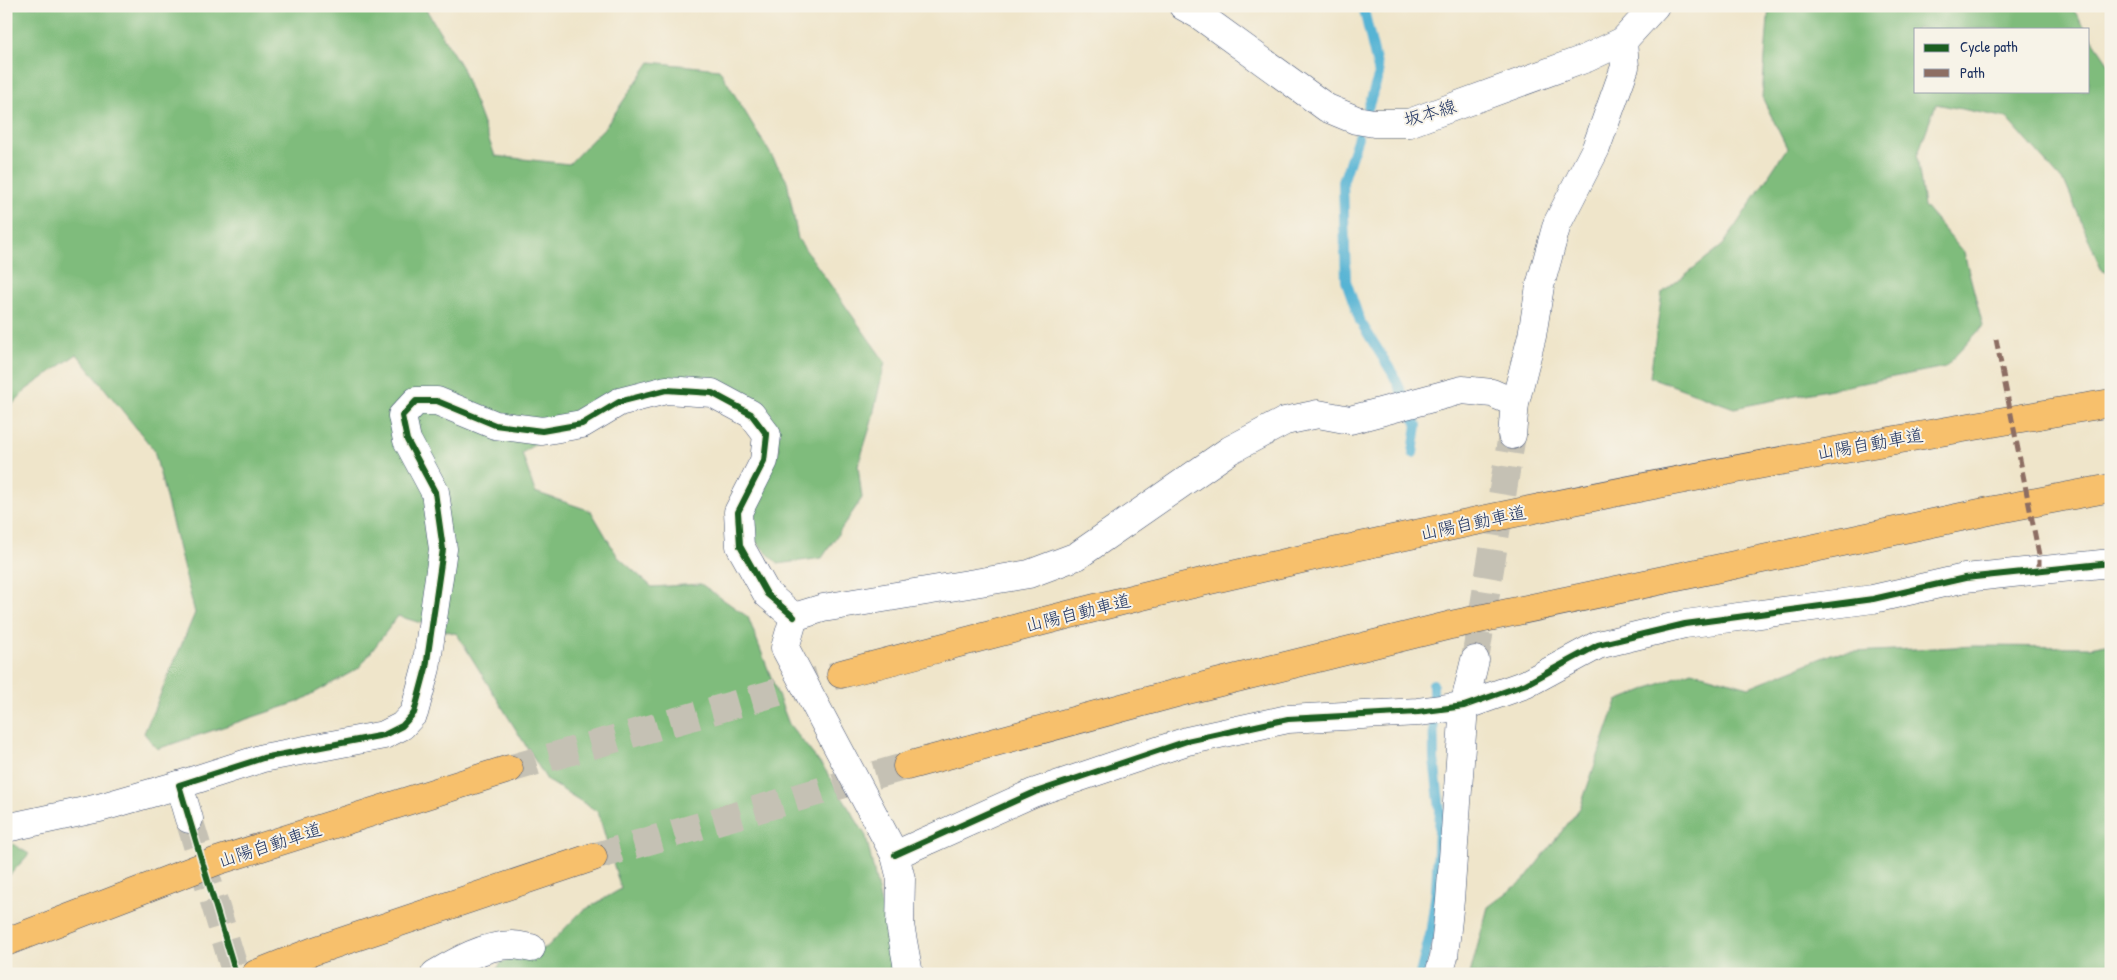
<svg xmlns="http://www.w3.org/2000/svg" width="2117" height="980" viewBox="0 0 2117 980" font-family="'Patrick Hand','Klee One',sans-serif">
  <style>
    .forest { fill: #7fbc7c; stroke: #4d766d }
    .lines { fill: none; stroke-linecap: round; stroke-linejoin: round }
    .stream { stroke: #56b4d4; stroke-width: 10 }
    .minor-tunnel { stroke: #c5c1b4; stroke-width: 28; stroke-dasharray: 28 14; stroke-linecap: butt }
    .motorway-tunnel { stroke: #c5c1b4; stroke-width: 28; stroke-dasharray: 28 14; stroke-linecap: butt }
    .minor-casing { stroke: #3b4a6e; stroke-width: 29 }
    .motorway-casing { stroke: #3b4a6e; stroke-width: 29 }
    .minor { stroke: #fff; stroke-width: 28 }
    .motorway { stroke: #f7c06c; stroke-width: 28 }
    .quiet { stroke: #8d6e63; stroke-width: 5; stroke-dasharray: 10 5; stroke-linecap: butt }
    .cycleway-casing { stroke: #f7f3e8; stroke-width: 9 }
    .cycleway { stroke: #1b5e20; stroke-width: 6 }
    .labels { text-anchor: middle; stroke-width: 4; stroke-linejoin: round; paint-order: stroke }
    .street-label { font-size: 18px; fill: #1b2f5e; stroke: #f7f3e8 }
  </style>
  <rect width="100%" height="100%" fill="#f7f3e8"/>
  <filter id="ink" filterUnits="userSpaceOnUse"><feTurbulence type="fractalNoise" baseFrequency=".02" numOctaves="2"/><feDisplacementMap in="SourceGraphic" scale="10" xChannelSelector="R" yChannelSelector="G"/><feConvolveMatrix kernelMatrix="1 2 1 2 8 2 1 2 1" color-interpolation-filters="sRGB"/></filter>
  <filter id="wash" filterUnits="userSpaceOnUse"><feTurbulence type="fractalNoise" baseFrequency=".0096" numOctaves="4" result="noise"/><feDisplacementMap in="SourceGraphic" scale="20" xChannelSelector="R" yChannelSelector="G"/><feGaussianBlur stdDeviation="1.12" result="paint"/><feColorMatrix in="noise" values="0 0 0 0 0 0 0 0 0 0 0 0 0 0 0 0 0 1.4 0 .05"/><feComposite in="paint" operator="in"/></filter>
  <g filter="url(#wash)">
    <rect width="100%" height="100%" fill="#efe5ca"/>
    <!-- forest -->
    <g class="forest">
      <polygon points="6,6 424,6 462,68 495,156 569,164 606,126 650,62 719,69 787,181 798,239 885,362 871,424 858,466 862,498 822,558 778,564 750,536 759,494 779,449 763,404 706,378 628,387 579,413 522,453 535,492 591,511 618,557 652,587 701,584 748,617 789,724 826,771 866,836 888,935 893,974 493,974 502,962 547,947 581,912 621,889 598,812 547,780 457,634 398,616 359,668 298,702 157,749 144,733 195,613 154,450 77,354 27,389 6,411"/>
      <polygon points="1769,6 2071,6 2086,29 1916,29 1916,91 2088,91 2088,33 2111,67 2111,274 2102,271 2066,185 2007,118 1936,104 1917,156 1924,206 1964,253 1983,326 1945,367 1734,408 1650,377 1662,293 1723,245 1787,148 1762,97"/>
      <polygon points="2111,643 2111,974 1470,974 1488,907 1524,880 1580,808 1617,701 1691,671 1749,687 1834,653 1975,646 2090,647"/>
      <polygon points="6,840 29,854 6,879"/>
    </g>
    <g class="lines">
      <!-- stream -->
      <g class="stream">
        <polyline points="1363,6 1379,74 1368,108"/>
        <polyline points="1358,137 1343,182 1346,281 1360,321 1393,374 1417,425 1413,453"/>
        <polyline points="1420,974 1430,935 1436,891 1440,810 1434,759 1433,684"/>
      </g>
    </g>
  </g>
  <g filter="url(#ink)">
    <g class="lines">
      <!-- minor-tunnel -->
      <g class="minor-tunnel">
        <polyline points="1475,660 1512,435"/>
        <polyline points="189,819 236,974"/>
      </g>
      <!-- motorway-tunnel -->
      <g class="motorway-tunnel">
        <polyline points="509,769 841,674"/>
        <polyline points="593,857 907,766"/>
      </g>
      <!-- minor casing -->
      <g class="minor-casing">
        <g id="minor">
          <polyline points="1183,6 1199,15 1327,108 1356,120 1374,123 1409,123 1587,58 1623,41 1655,6"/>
          <polyline points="1512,435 1515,403 1532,336 1540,286 1557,224 1596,148 1625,67 1623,41"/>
          <polyline points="189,819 179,785 263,758 384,735 402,726 414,713 426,668 443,549 435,492 407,440 402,416 416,401 437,401 495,425 542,431 582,424 619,402 666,390 712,393 751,414 767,435 764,461 738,512 740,546 767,594 794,617"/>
          <polyline points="6,828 99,808 179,785"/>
          <polyline points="895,855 1033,793 1187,741 1288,719 1418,712 1464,706 1526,684 1598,645 1685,624 1873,599 1965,578 2111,563"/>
          <path d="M435 974C457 961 485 945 512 945 518 945 525 947 531 948"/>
          <polyline points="909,974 900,925 901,879 895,855 785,648 794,617 823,608 1029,574 1077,556 1230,450 1285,421 1318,414 1350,420 1462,390 1492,393 1515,403"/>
          <polyline points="1439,974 1444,957 1450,900 1464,706 1475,660"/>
        </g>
      </g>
      <!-- motorway casing -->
      <g class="motorway-casing">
        <g id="motorway">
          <path d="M841 674C945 647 1048 619 1151 594 1468 518 1789 456 2111 403"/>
          <polyline points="907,766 1184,691 1451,625 1994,510 2111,488"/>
          <polyline points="6,942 217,861 509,769"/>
          <polyline points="256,974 314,951 593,857"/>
        </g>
      </g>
      <!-- minor -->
      <use href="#minor" class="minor"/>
      <!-- motorway -->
      <use href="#motorway" class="motorway"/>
      <!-- quiet -->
      <polyline class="quiet" points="1996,339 2039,555 2039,570"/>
      <!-- cycleway casing -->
      <g class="cycleway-casing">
        <g id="cycleway">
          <polyline points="895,855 1033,793 1187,741 1288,719 1418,712 1464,706 1526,684 1598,645 1685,624 1873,599 1965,578 2111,563"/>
          <polyline points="236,974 179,785 263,758 384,735 402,726 414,713 426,668 443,549 435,492 407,440 402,416 416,401 437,401 495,425 542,431 582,424 619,402 666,390 712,393 751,414 767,435 764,461 738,512 740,546 767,594 794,617"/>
        </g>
      </g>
      <!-- cycleway -->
      <use href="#cycleway" class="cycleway"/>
    </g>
  </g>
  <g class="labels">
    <!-- street labels -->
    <g class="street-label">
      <text transform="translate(1430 113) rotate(-16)" y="6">坂本線</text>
      <text transform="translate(1870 444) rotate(-10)" y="6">山陽自動車道</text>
      <text transform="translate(1473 523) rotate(-12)" y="6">山陽自動車道</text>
      <text transform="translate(1078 613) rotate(-14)" y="6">山陽自動車道</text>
      <text transform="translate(270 845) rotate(-18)" y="6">山陽自動車道</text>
    </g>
  </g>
  <!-- margin -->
  <rect width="2117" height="980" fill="none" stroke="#f7f3e8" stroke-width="25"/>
  <!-- legend -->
  <rect x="1914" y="28" width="175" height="65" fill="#f7f3e8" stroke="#9fa5b1"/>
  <rect x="1924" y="44" width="25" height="8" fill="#1b5e20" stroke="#9fa5b1"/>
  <text x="1960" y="52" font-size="15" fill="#1b2f5e">Cycle path</text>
  <rect x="1924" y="69" width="25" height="8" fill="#8d6e63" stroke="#9fa5b1"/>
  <text x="1960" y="78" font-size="15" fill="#1b2f5e">Path</text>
</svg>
